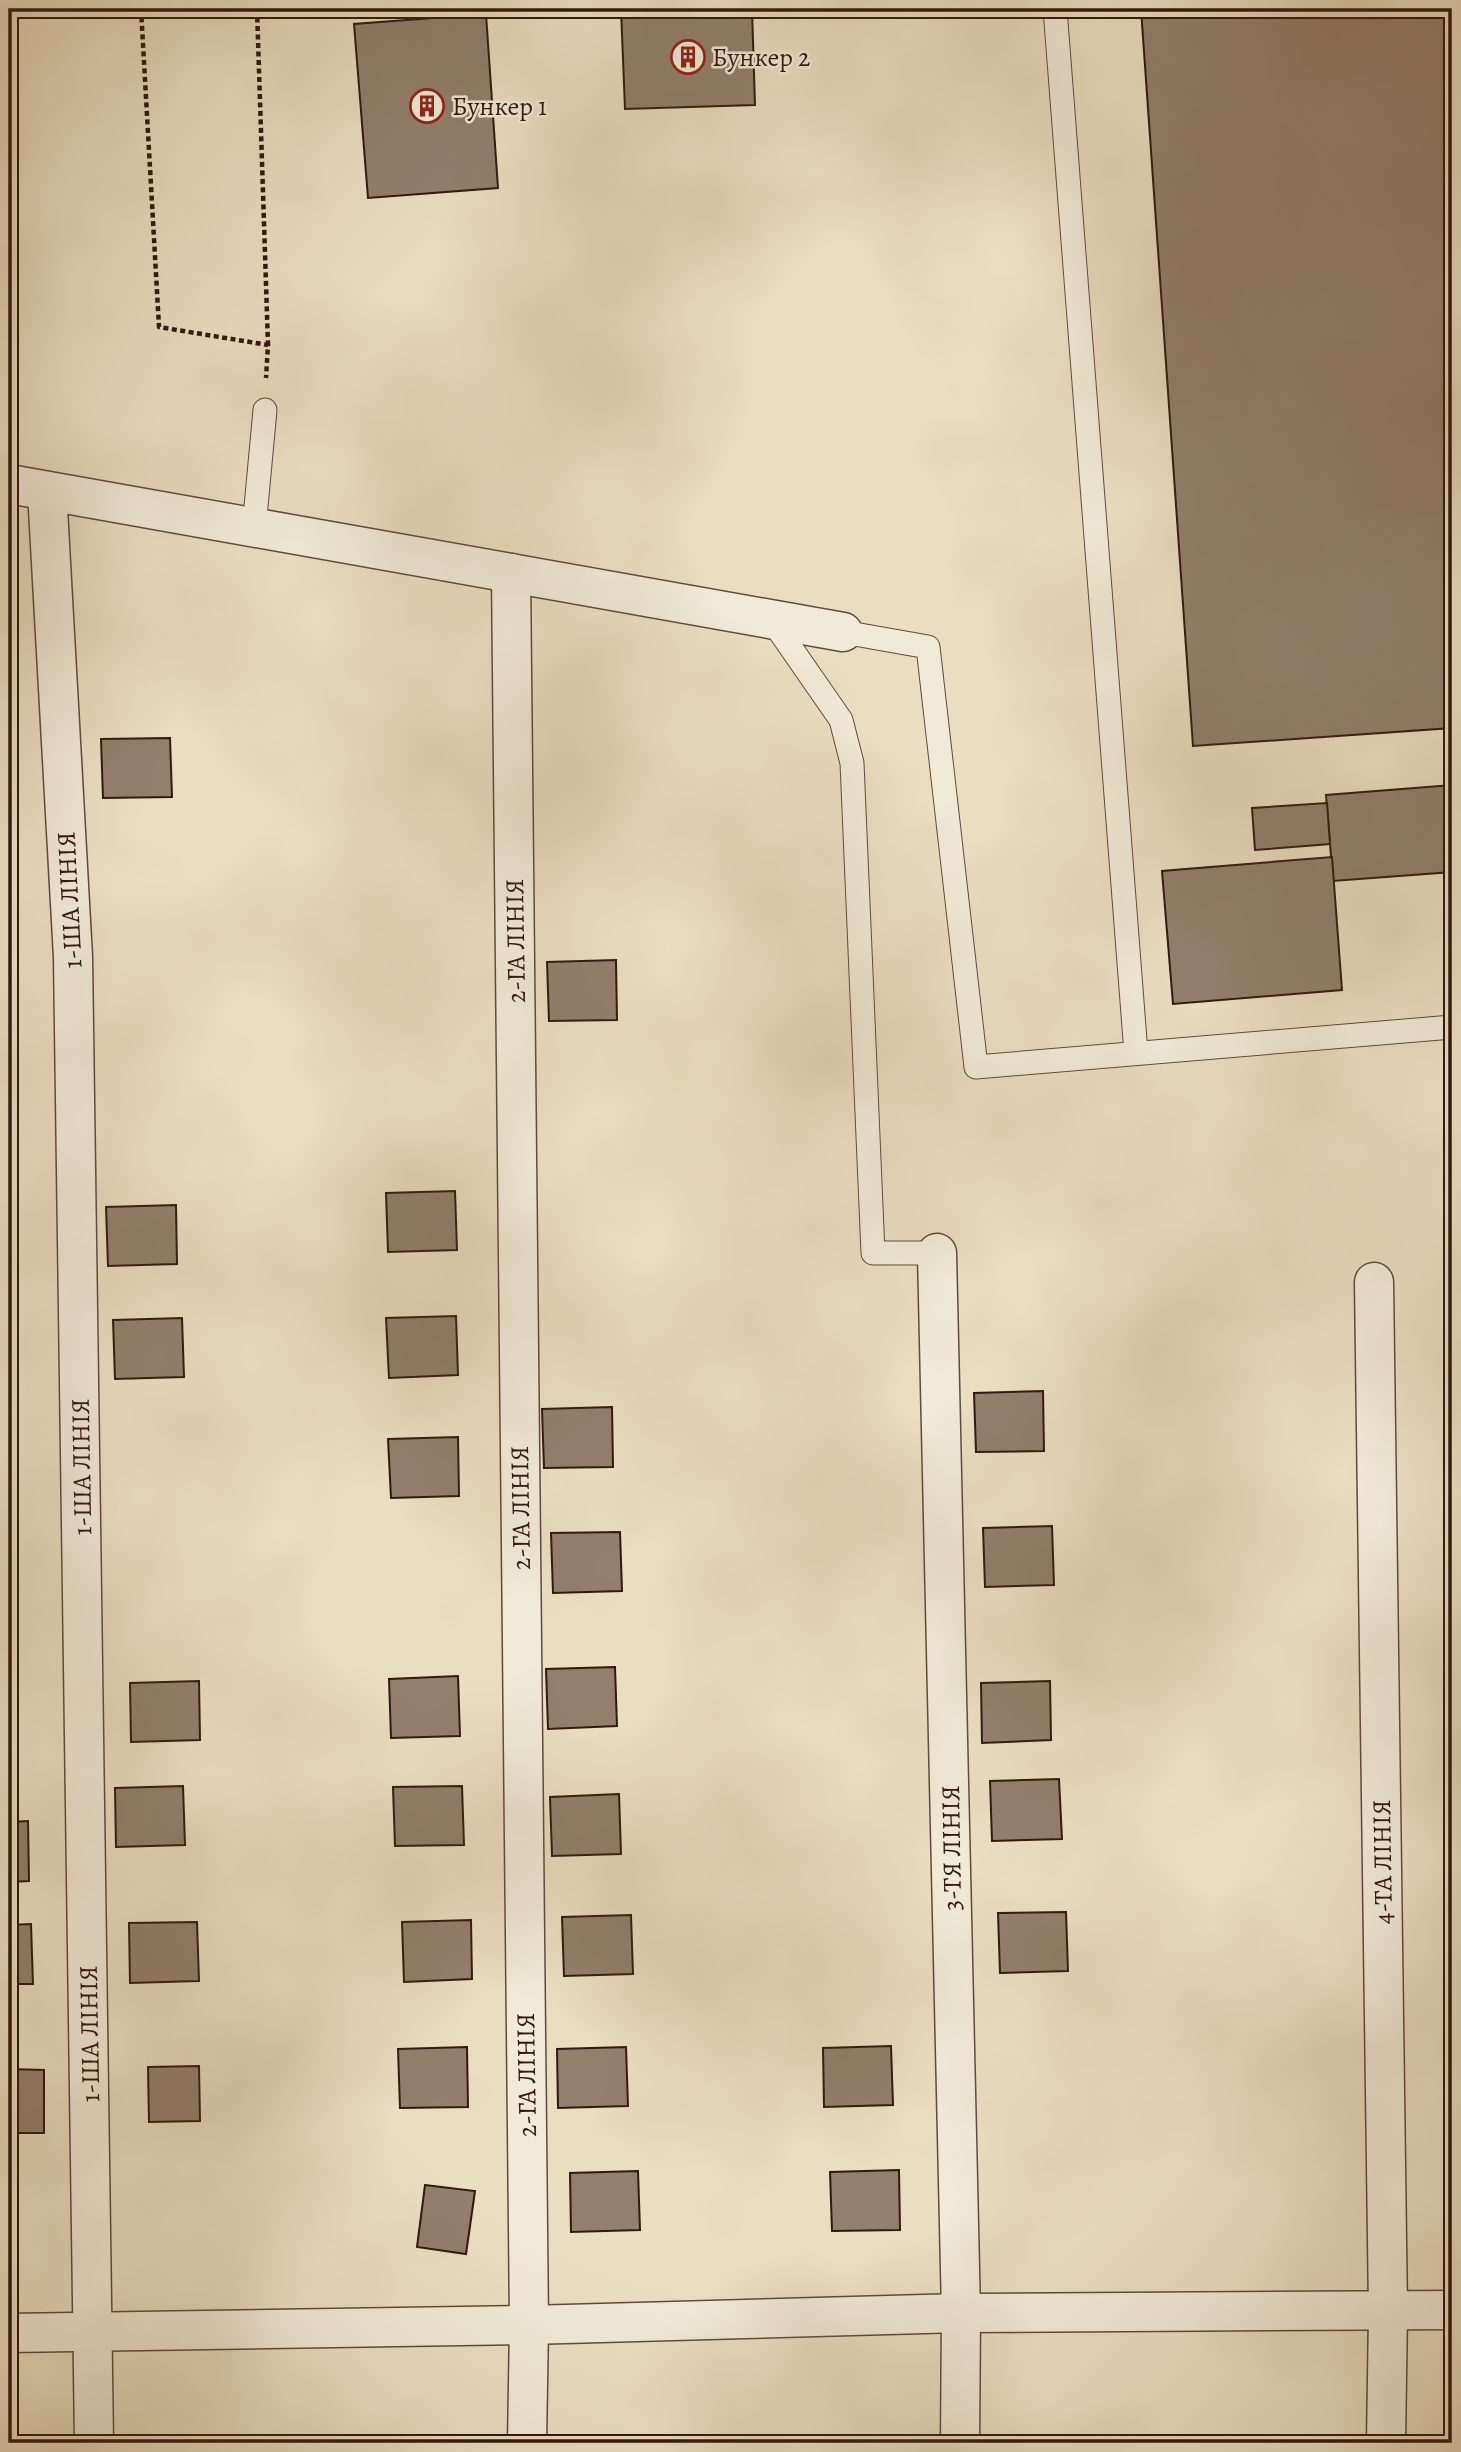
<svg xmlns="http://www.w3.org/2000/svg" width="1461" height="2452" viewBox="0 0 1461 2452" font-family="Alegreya,serif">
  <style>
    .building { fill: #927f6c; stroke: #32180f; stroke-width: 2 }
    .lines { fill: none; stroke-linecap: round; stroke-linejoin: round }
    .lane-casing { stroke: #604a3c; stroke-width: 25 }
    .street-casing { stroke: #604a3c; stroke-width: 41 }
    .path { stroke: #32180f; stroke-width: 4.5; stroke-dasharray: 5 3.5; stroke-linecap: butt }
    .lane { stroke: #f1ead7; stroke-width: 23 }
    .street { stroke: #f1ead7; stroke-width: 38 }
    .labels { text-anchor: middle; stroke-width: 5; stroke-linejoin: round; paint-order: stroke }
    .poi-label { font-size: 26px; fill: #32180f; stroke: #f1ead7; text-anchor: start }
    .street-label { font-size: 26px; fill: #32180f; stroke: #f1ead7 }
  </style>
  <rect width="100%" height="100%" fill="#eadec1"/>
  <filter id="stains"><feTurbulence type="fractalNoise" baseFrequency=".00286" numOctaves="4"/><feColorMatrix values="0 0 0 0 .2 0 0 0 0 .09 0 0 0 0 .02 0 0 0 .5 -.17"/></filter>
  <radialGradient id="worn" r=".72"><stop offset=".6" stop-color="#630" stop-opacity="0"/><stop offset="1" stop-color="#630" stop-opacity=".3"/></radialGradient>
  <!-- building -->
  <g class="building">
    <polygon points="621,9 752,9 755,105 625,109"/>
    <polygon points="1141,9 1452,9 1452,728 1193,746"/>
    <polygon points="486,14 498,188 368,198 354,24"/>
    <polygon points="170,738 172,797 103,798 101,739"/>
    <polygon points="1452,785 1452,872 1333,881 1326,795"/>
    <polygon points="1327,803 1330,844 1255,850 1252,808"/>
    <polygon points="1332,857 1342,990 1173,1004 1162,871"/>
    <polygon points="616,960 617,1020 549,1021 547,962"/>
    <polygon points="455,1191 457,1250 388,1252 386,1193"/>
    <polygon points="176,1205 177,1264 108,1266 106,1207"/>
    <polygon points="456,1316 458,1375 389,1378 386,1318"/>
    <polygon points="182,1318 184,1377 115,1379 113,1320"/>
    <polygon points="1043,1391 1044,1451 976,1452 974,1393"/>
    <polygon points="612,1407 613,1467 544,1468 542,1409"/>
    <polygon points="458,1437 459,1496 391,1498 388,1439"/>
    <polygon points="1052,1526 1054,1585 985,1587 983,1528"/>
    <polygon points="620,1532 622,1591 553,1593 551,1533"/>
    <polygon points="615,1667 617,1726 548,1729 546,1669"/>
    <polygon points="458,1676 460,1736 391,1738 389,1679"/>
    <polygon points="199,1681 200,1740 131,1742 130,1683"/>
    <polygon points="1050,1681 1051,1740 982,1743 981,1683"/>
    <polygon points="1059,1779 1062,1839 992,1841 990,1781"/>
    <polygon points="183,1786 185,1845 116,1847 115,1788"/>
    <polygon points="462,1786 464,1845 395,1846 393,1787"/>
    <polygon points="619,1794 621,1854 552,1856 550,1797"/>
    <polygon points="28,1821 29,1881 9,1882 9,1822"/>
    <polygon points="1066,1912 1068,1971 1000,1973 998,1913"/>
    <polygon points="631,1915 633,1974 564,1976 562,1917"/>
    <polygon points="471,1920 472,1979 404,1982 402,1922"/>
    <polygon points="197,1922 199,1981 130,1983 129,1923"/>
    <polygon points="31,1924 33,1984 9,1984 9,1925"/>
    <polygon points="891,2046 893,2105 824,2107 823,2048"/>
    <polygon points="467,2047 468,2107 400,2108 398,2049"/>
    <polygon points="626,2047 628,2106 558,2108 557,2049"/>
    <polygon points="199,2066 200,2121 149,2122 148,2067"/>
    <polygon points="9,2069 44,2070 44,2133 9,2133"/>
    <polygon points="899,2170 900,2230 832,2231 830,2172"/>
    <polygon points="638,2171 640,2230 571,2232 570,2173"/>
    <polygon points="425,2185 475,2191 466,2254 417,2247"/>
  </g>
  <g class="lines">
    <!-- lane casing -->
    <g class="lane-casing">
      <g id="lane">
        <polyline points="1055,9 1136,1053"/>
        <polyline points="254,528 265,410"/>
        <polyline points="771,619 841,720 852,763 873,1253 937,1253"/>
        <polyline points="843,632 928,647 976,1067 1452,1027"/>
      </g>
    </g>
    <!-- street casing -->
    <g class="street-casing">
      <g id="street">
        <polyline points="9,484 843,632"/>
        <polyline points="47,491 73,957 94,2443"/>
        <polyline points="511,573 529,2325 527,2443"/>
        <polyline points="937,1253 961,2313 960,2443"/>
        <polyline points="1374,1282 1388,2312 1386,2443"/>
        <polyline points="9,2333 529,2325 961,2313 1452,2310"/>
      </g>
    </g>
    <!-- path -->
    <g class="path">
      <polyline points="141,9 159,327 268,345 266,378"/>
      <polyline points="257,9 268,345"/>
    </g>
    <!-- lane -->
    <use href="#lane" class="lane"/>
    <!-- street -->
    <use href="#street" class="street"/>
  </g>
  <!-- icons -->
  <defs>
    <g id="building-ring" transform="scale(1.75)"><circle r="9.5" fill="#f1ead7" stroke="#8f2418" stroke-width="1.5"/><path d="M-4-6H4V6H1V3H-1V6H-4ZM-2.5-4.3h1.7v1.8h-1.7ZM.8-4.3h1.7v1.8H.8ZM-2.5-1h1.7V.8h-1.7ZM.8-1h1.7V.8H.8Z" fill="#8f2418"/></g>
  </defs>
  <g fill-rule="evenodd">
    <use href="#building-ring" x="688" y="57"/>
    <use href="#building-ring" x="427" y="106"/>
  </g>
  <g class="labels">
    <!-- poi labels -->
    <g class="poi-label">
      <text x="712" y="66">Бункер 2</text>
      <text x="452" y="115">Бункер 1</text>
    </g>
    <!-- street labels -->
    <g class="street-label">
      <text transform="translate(69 900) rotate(-93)" y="9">1-ША ЛІНІЯ</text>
      <text transform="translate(515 941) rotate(-91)" y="9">2-ГА ЛІНІЯ</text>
      <text transform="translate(81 1467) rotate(-91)" y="9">1-ША ЛІНІЯ</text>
      <text transform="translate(520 1508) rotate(-91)" y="9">2-ГА ЛІНІЯ</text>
      <text transform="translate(951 1848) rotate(-91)" y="9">3-ТЯ ЛІНІЯ</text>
      <text transform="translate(1382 1862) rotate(-91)" y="9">4-ТА ЛІНІЯ</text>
      <text transform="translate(89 2034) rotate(-91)" y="9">1-ША ЛІНІЯ</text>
      <text transform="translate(526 2075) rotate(-91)" y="9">2-ГА ЛІНІЯ</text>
    </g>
  </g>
  <!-- margin -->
  <rect width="1461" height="2452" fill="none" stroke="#eadec1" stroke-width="35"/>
  <rect x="10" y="10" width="1440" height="2431" fill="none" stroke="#32180f" stroke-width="3.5"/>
  <rect x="18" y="18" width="1426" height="2417" fill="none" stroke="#32180f" stroke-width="2"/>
  <rect width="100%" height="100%" filter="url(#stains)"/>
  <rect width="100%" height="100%" fill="url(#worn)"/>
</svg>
